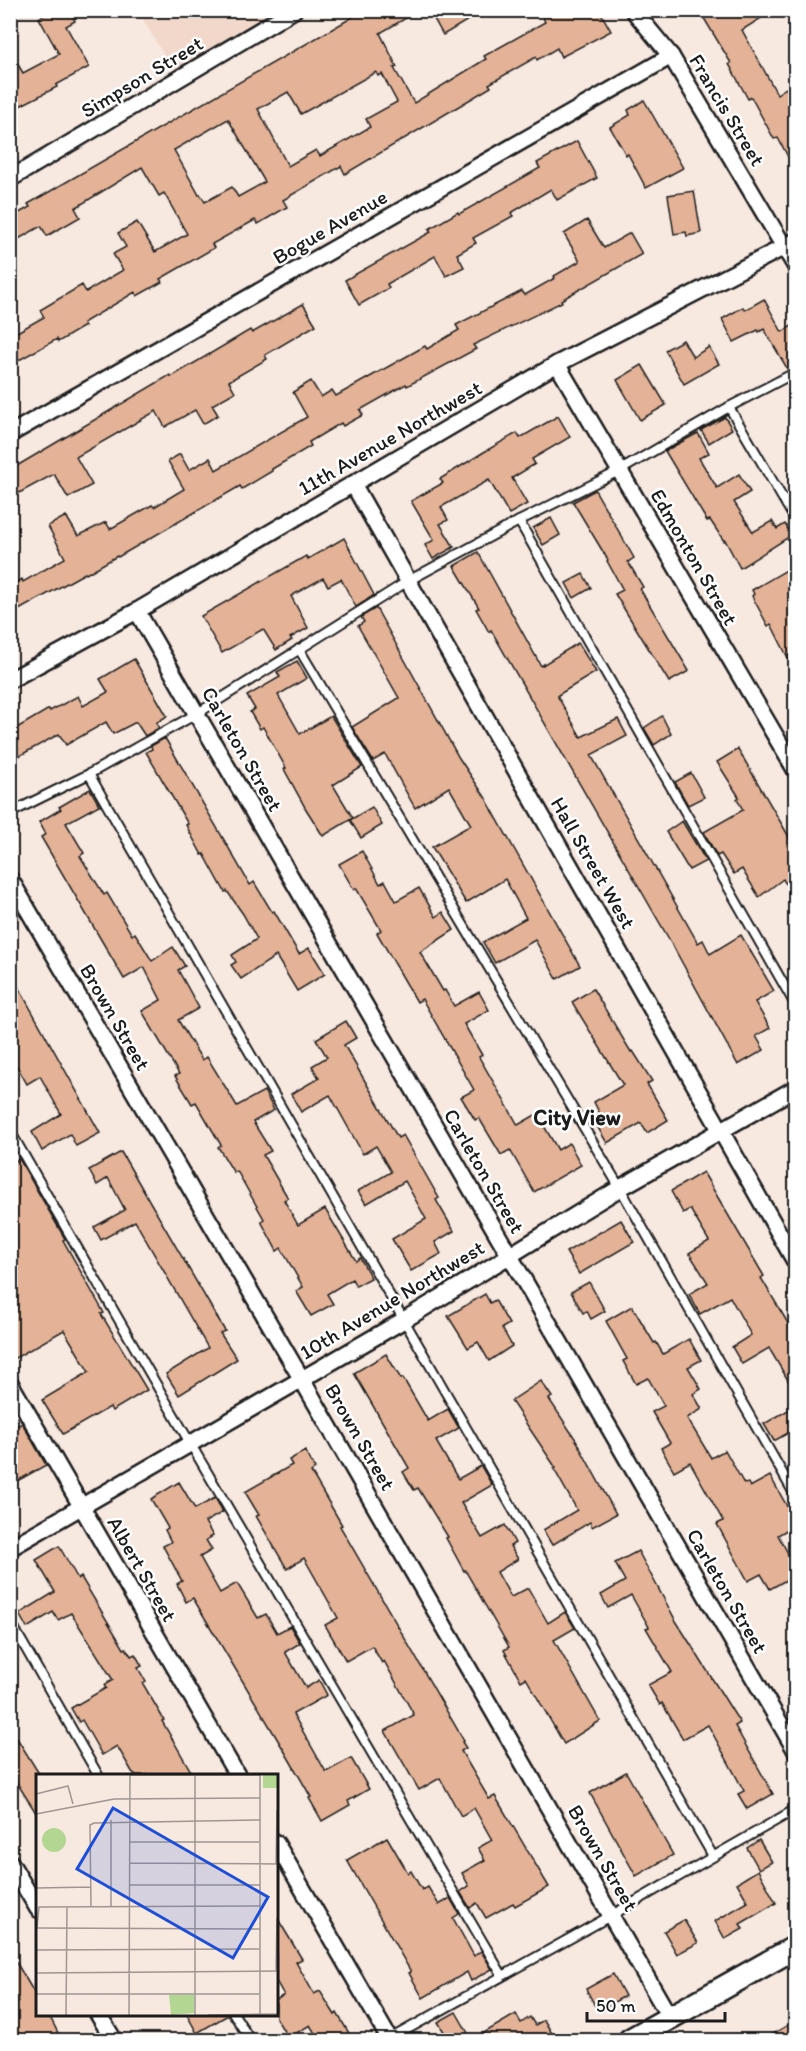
<svg xmlns="http://www.w3.org/2000/svg" width="806" height="2051" viewBox="0 0 806 2051" font-family="Itim,sans-serif">
  <style>
    .built { fill: #f1d8ca }
    .building { fill: #e4b296; stroke: #1c1c1c; stroke-width: 1.5; fill-rule: evenodd }
    .lines { fill: none; stroke-linecap: round; stroke-linejoin: round }
    .lane-casing { stroke: #1c1c1c; stroke-width: 12 }
    .street-casing { stroke: #1c1c1c; stroke-width: 20 }
    .secondary-casing { stroke: #1c1c1c; stroke-width: 27 }
    .lane { stroke: #fff; stroke-width: 8 }
    .street { stroke: #fff; stroke-width: 15 }
    .secondary { stroke: #fff; stroke-width: 22 }
    .labels { text-anchor: middle; stroke-width: 5; stroke-linejoin: round; paint-order: stroke }
    .street-label { font-size: 21px; fill: #1c1c1c; stroke: #fff }
    .neighbourhood-label { font-size: 22px; font-weight: bold; fill: #1c1c1c; stroke: #fff }
    .inset-road { fill: none; stroke: #9f9692; stroke-width: 1.5 }
    .view { fill: #1d4ed8; fill-opacity: 0.15; stroke: #1d4ed8; stroke-width: 3 }
    .inset-edge { fill: none; stroke: #1c1c1c; stroke-width: 3 }
  </style>
  <rect width="100%" height="100%" fill="#f7e8e0"/>
  <filter id="ink" filterUnits="userSpaceOnUse"><feTurbulence type="fractalNoise" baseFrequency=".0167" numOctaves="2"/><feDisplacementMap in="SourceGraphic" scale="12" xChannelSelector="R" yChannelSelector="G"/><feConvolveMatrix kernelMatrix="1 2 1 2 8 2 1 2 1" color-interpolation-filters="sRGB"/></filter>
  <g filter="url(#ink)">
    <!-- built -->
    <polygon class="built" points="138,11 294,11 179,81"/>
    <!-- building -->
    <g class="building">
      <polygon points="52,10 69,10 75,21 66,26 89,67 56,85 57,87 10,111 10,51 23,73 59,54 39,18"/>
      <path d="M365 10H420L380 33 397 67 394 68 414 103 486 59 484 56 545 22 539 10H599L611 31 561 57 557 48 537 60 536 57 489 84 491 87 345 174 341 166 283 200 287 207 258 224 255 220 212 244 214 248 160 279 162 282 137 296 135 292 83 323 85 326 58 342 57 339 10 365V336L44 317 40 310 82 285 86 292 123 270 113 254 126 247 118 233 137 222 155 252 187 234 164 193 159 196 142 167 75 208 80 217 47 236 41 226 10 244V218L30 207 28 204ZM376 72 378 76 382 74 397 102 366 119 370 127 320 156 316 150 288 166 258 109 288 92 301 114ZM228 119 265 182 238 197 232 187 205 202 200 194 199 195 174 150Z"/>
      <polygon points="429,10 485,10 443,35"/>
      <polygon points="699,10 774,10 742,30 777,94 786,88 795,105 795,170 778,138 774,139 751,97 748,99 729,64 731,63"/>
      <polygon points="644,100 683,168 646,188 628,154 626,155 610,127 630,115 628,110"/>
      <polygon points="577,141 597,178 557,200 551,189 511,213 513,216 473,238 476,243 457,254 464,267 446,276 435,256 387,284 389,288 359,305 345,280 431,232 429,229 458,212 459,214 540,168 537,163"/>
      <polygon points="694,191 701,233 687,236 686,232 674,234 668,195"/>
      <polygon points="587,220 604,248 630,233 642,254 561,300 562,302 473,345 476,349 407,386 406,384 360,410 363,415 343,426 341,423 309,442 311,446 272,469 272,471 242,489 240,486 118,557 117,556 86,574 85,573 10,615 10,586 22,579 23,582 65,558 48,526 66,516 78,536 106,522 110,529 152,505 154,507 184,489 168,461 180,454 189,470 210,458 216,470 307,417 293,392 311,381 321,397 332,390 336,396 425,346 427,349 459,330 456,325 522,291 525,295 555,278 554,276 580,261 564,234"/>
      <polygon points="764,299 782,332 795,324 795,366 788,370 764,329 759,332 758,330 734,342 722,319 743,307 745,310"/>
      <polygon points="303,304 316,325 265,355 267,359 229,381 235,392 212,405 218,415 203,424 195,410 165,427 156,411 76,457 92,485 68,498 54,474 10,498 10,470 170,375 171,377 250,330 252,333"/>
      <polygon points="683,340 693,357 709,347 719,364 684,384 665,350"/>
      <polygon points="642,365 666,405 640,420 617,380"/>
      <polygon points="558,416 570,437 532,459 535,464 512,478 527,504 509,514 489,480 441,507 448,520 440,524 454,547 433,559 425,545 434,540 411,501 443,483 440,479 484,452 517,433 520,438"/>
      <polygon points="725,417 732,429 709,443 701,430"/>
      <polygon points="698,433 709,453 699,458 717,488 739,474 750,492 734,502 753,532 772,521 777,529 785,524 792,535 740,568 725,540 724,541 710,520 707,521 665,451"/>
      <polygon points="595,490 634,558 628,562 643,587 640,589 689,671 669,682 615,594 623,590 607,561 608,560 573,502"/>
      <polygon points="551,518 560,535 543,545 533,528"/>
      <polygon points="344,538 374,595 356,607 341,579 328,586 323,578 291,596 308,628 290,638 292,640 276,650 263,629 222,653 201,616 306,556 308,559"/>
      <polygon points="478,552 541,666 578,643 596,672 558,695 558,697 581,737 618,719 627,736 591,755 698,943 703,940 710,954 741,935 774,991 755,1002 770,1028 756,1036 764,1050 738,1065 673,946 491,630 489,632 476,609 479,608 454,566"/>
      <polygon points="795,565 795,672 771,624 768,626 752,596 754,594 752,590"/>
      <polygon points="583,574 591,588 574,598 566,583"/>
      <polygon points="376,608 459,758 485,797 580,966 557,979 535,940 495,963 483,942 526,918 505,879 466,903 432,847 471,825 449,787 415,808 385,754 373,761 352,727 399,698 358,626 364,622 361,617"/>
      <polygon points="134,659 167,716 156,723 159,728 145,736 136,722 113,734 106,722 66,745 59,734 10,761 10,732 49,709 50,711 78,696 83,706 108,692 100,679"/>
      <polygon points="297,661 307,678 278,695 300,734 331,716 362,767 333,785 353,818 323,836 306,809 284,769 286,768 263,727 260,729 250,712 255,709 247,696 280,677 277,672"/>
      <polygon points="662,716 671,734 654,745 644,728"/>
      <polygon points="165,738 250,885 254,882 272,912 274,911 299,954 309,948 325,974 297,991 276,956 241,979 231,965 236,962 232,955 257,939 243,914 227,891 225,892 204,854 202,855 186,825 188,824 146,752 152,749 151,746"/>
      <polygon points="738,749 795,847 795,899 783,879 759,897 742,869 734,874 721,854 717,856 704,832 743,810 737,799 739,797 717,762"/>
      <polygon points="691,773 704,797 688,805 675,782"/>
      <polygon points="90,789 99,805 66,823 84,853 80,856 104,895 107,893 132,935 135,933 152,961 173,947 185,966 178,970 199,1008 178,1020 202,1060 207,1057 237,1106 264,1091 274,1110 253,1122 271,1151 263,1155 288,1198 284,1200 298,1225 325,1209 356,1261 360,1258 371,1278 356,1286 352,1279 327,1294 333,1304 311,1316 296,1291 303,1287 281,1248 277,1251 261,1221 264,1219 237,1171 234,1173 218,1147 221,1145 196,1102 192,1104 175,1076 179,1074 142,1011 161,1000 144,967 124,979 41,837 46,834 39,822 61,809 59,807"/>
      <polygon points="372,807 382,825 361,838 350,820"/>
      <polygon points="682,821 706,861 689,870 666,832"/>
      <polygon points="362,851 380,884 385,881 396,901 419,888 436,917 443,912 454,930 420,952 443,991 445,990 454,1006 479,992 489,1010 464,1024 482,1055 479,1057 518,1125 537,1114 558,1150 569,1143 581,1165 534,1192 510,1150 501,1155 479,1118 475,1120 461,1097 474,1090 422,999 417,1002 377,933 381,930 356,888 354,890 339,864"/>
      <polygon points="10,972 100,1133 76,1146 70,1134 42,1151 32,1132 61,1114 40,1076 27,1084 10,1054"/>
      <polygon points="593,989 631,1052 633,1051 652,1081 647,1084 668,1120 647,1133 641,1123 607,1143 594,1121 601,1116 594,1102 623,1085 572,1002"/>
      <polygon points="346,1021 356,1038 344,1045 398,1138 403,1135 439,1198 436,1200 454,1231 435,1242 441,1254 411,1271 392,1239 426,1219 405,1181 366,1204 358,1191 391,1172 376,1146 363,1154 330,1095 301,1112 291,1094 319,1078 312,1066 327,1057 316,1039"/>
      <polygon points="121,1152 225,1331 220,1333 237,1359 179,1395 166,1374 208,1348 135,1221 101,1240 94,1227 125,1210 108,1178 97,1185 89,1170"/>
      <polygon points="19,1159 65,1239 63,1240 104,1313 101,1314 147,1390 112,1411 110,1407 63,1434 42,1400 89,1372 64,1330 10,1361 10,1164"/>
      <polygon points="703,1172 764,1276 761,1278 795,1335 795,1392 769,1348 742,1364 732,1347 751,1335 730,1297 700,1314 689,1294 708,1283 689,1253 709,1241 690,1209 683,1213 671,1191"/>
      <polygon points="621,1220 634,1242 579,1274 566,1252"/>
      <polygon points="589,1282 605,1311 591,1319 587,1311 583,1313 571,1292"/>
      <polygon points="485,1294 490,1303 495,1300 509,1324 502,1328 512,1346 489,1361 478,1342 468,1348 448,1316"/>
      <polygon points="632,1306 654,1343 656,1342 663,1354 689,1339 701,1360 688,1367 701,1389 693,1394 702,1409 687,1418 711,1458 725,1450 744,1484 748,1483 750,1487 770,1476 788,1508 795,1504 795,1525 778,1535 795,1566 795,1575 770,1589 761,1574 748,1581 717,1524 723,1521 690,1462 674,1471 661,1448 670,1443 652,1412 664,1406 648,1378 636,1384 623,1361 627,1359 606,1321"/>
      <polygon points="386,1354 401,1379 403,1378 428,1421 448,1409 459,1428 436,1441 458,1479 481,1466 492,1485 461,1503 482,1538 505,1525 515,1543 510,1546 518,1559 497,1572 511,1597 528,1588 548,1623 565,1612 575,1628 554,1640 600,1721 564,1744 526,1678 521,1681 504,1650 509,1647 465,1570 464,1571 446,1538 448,1537 418,1488 414,1490 403,1472 409,1468 354,1373"/>
      <polygon points="541,1381 552,1397 549,1399 580,1446 579,1446 616,1514 592,1527 590,1522 552,1545 543,1530 577,1510 554,1469 556,1468 511,1401"/>
      <polygon points="795,1406 795,1429 774,1441 764,1424"/>
      <polygon points="22,1423 46,1465 10,1485 10,1430"/>
      <polygon points="305,1451 315,1469 311,1472 342,1525 340,1526 464,1741 462,1742 466,1748 461,1751 489,1799 495,1796 549,1887 515,1906 513,1903 486,1918 477,1903 470,1908 460,1892 469,1886 462,1873 485,1860 478,1848 492,1840 474,1808 461,1816 440,1778 419,1790 385,1731 414,1715 384,1661 382,1663 372,1646 346,1661 325,1625 338,1618 304,1558 287,1569 256,1516 259,1515 245,1492 292,1465 289,1460"/>
      <polygon points="179,1482 195,1509 215,1498 223,1512 205,1522 213,1536 206,1540 212,1550 200,1557 220,1593 237,1583 258,1618 266,1614 277,1633 290,1626 300,1643 285,1652 306,1688 319,1680 327,1695 293,1714 326,1772 351,1758 369,1789 348,1801 350,1805 322,1821 309,1798 311,1797 285,1752 193,1598 186,1602 177,1584 182,1581 163,1546 171,1542 165,1530 168,1528 151,1499"/>
      <polygon points="59,1546 78,1579 81,1577 124,1649 126,1648 131,1656 135,1654 142,1666 138,1668 146,1682 143,1684 164,1720 162,1721 193,1775 134,1775 117,1746 102,1755 82,1720 79,1722 71,1708 106,1688 104,1685 113,1680 71,1613 58,1620 53,1612 27,1628 19,1614 55,1592 36,1560"/>
      <polygon points="638,1551 676,1621 740,1723 735,1726 773,1794 747,1809 738,1794 744,1791 708,1725 683,1739 662,1703 660,1705 648,1685 672,1672 646,1628 649,1627 631,1595 608,1608 601,1595 625,1581 615,1563"/>
      <polygon points="10,1727 38,1772 38,1816 10,1772"/>
      <polygon points="626,1772 673,1855 636,1876 590,1793"/>
      <polygon points="387,1837 408,1873 411,1871 422,1890 428,1887 439,1905 450,1898 459,1914 453,1918 474,1956 481,1951 492,1969 471,1981 467,1972 423,1998 409,1973 411,1972 347,1860"/>
      <polygon points="759,1840 772,1862 759,1869 747,1848"/>
      <polygon points="758,1870 776,1903 740,1924 743,1929 725,1939 715,1921 748,1902 737,1883"/>
      <polygon points="276,1916 302,1959 296,1962 314,1994 320,1991 335,2015 337,2013 353,2040 319,2040 310,2025 288,2038 276,2018 276,2000 284,1995 276,1981"/>
      <polygon points="684,1920 698,1943 677,1954 664,1931"/>
      <polygon points="10,1952 38,1999 38,2013 48,2013 59,2035 48,2040 19,2040 10,2024"/>
      <polygon points="613,1974 625,1996 598,2011 586,1989"/>
      <polygon points="456,2012 472,2040 516,2014 521,2023 530,2017 535,2025 544,2020 556,2040 449,2040 438,2022"/>
      <polygon points="186,2013 228,2013 228,2015 197,2033"/>
      <polygon points="795,2021 795,2040 762,2040"/>
    </g>
    <g class="lines">
      <!-- lane casing -->
      <g class="lane-casing">
        <g id="lane">
          <polyline points="729,407 796,521"/>
          <polyline points="519,521 796,1006"/>
          <polyline points="299,649 620,1188 796,1497"/>
          <polyline points="89,774 713,1856"/>
          <polyline points="10,813 89,774 198,713 408,581 519,521 619,471 729,407 796,372"/>
          <polyline points="10,1131 190,1443 502,1975"/>
          <polyline points="10,1621 98,1775"/>
          <polyline points="234,2014 250,2040"/>
          <polyline points="388,2040 612,1915 796,1809"/>
        </g>
      </g>
      <!-- street casing -->
      <g class="street-casing">
        <g id="street">
          <polyline points="633,10 671,56 796,267"/>
          <polyline points="10,179 294,10"/>
          <polyline points="557,364 796,771"/>
          <polyline points="10,434 671,56"/>
          <polyline points="353,484 796,1263"/>
          <polyline points="137,611 796,1751"/>
          <polyline points="10,680 137,611 557,364 796,241"/>
          <polyline points="10,879 301,1378 670,2018"/>
          <polyline points="10,1383 237,1775"/>
          <polyline points="10,1548 404,1320 620,1188 796,1088"/>
          <polyline points="276,1843 390,2040"/>
          <polyline points="10,1862 38,1909"/>
          <polyline points="98,2014 114,2040"/>
        </g>
      </g>
      <!-- secondary casing -->
      <g class="secondary-casing">
        <polyline id="secondary" points="630,2040 796,1947"/>
      </g>
      <!-- lane -->
      <use href="#lane" class="lane"/>
      <!-- street -->
      <use href="#street" class="street"/>
      <!-- secondary -->
      <use href="#secondary" class="secondary"/>
    </g>
  </g>
  <g class="labels">
    <!-- street labels -->
    <g class="street-label">
      <text transform="translate(142 77) rotate(-31)" y="7">Simpson Street</text>
      <text transform="translate(727 110) rotate(59)" y="7">Francis Street</text>
      <text transform="translate(330 227) rotate(-30)" y="7">Bogue Avenue</text>
      <text transform="translate(390 438) rotate(-30)" y="7">11th Avenue Northwest</text>
      <text transform="translate(694 557) rotate(60)" y="7">Edmonton Street</text>
      <text transform="translate(242 749) rotate(60)" y="7">Carleton Street</text>
      <text transform="translate(593 863) rotate(60)" y="7">Hall Street West</text>
      <text transform="translate(115 1017) rotate(60)" y="7">Brown Street</text>
      <text transform="translate(484 1171) rotate(60)" y="7">Carleton Street</text>
      <text transform="translate(392 1300) rotate(-31)" y="7">10th Avenue Northwest</text>
      <text transform="translate(360 1437) rotate(60)" y="7">Brown Street</text>
      <text transform="translate(142 1569) rotate(60)" y="7">Albert Street</text>
      <text transform="translate(727 1591) rotate(60)" y="7">Carleton Street</text>
      <text transform="translate(603 1858) rotate(60)" y="7">Brown Street</text>
    </g>
    <!-- neighbourhood labels -->
    <g class="neighbourhood-label">
      <text x="577" y="1125">City View</text>
    </g>
  </g>
  <!-- overview -->
  <g transform="translate(36 1774)">
    <rect width="242" height="242" fill="#f7e8e0"/>
    <path d="M227 0H241V14H227ZM6 66a12 12 0 1 1 24 0a12 12 0 1 1-24 0ZM133 221H158V239L135 241Z" fill="#b3d792"/>
    <path class="inset-road" d="M94 1H224M0 20 32 12 37 30M0 40 78 25 224 24M93 68H223M93 89 242 90M240 90 241 36M94 111H224M0 114 55 113M75 132V46M55 133 54 51 58 49 224 46M0 154 224 155M1 154 3 133 224 132M0 176 223 175M240 196 241 144M0 199 242 197M0 220H223M30 241 31 133M93 241 94 0M159 241V0M172 241 242 240M224 241V0"/>
    <path class="view" d="M77 34 232 123 197 184 41 95Z"/>
    <rect width="242" height="242" class="inset-edge"/>
  </g>
  <!-- margin -->
  <rect width="806" height="2051" fill="none" stroke="#fff" stroke-width="36"/>
  <rect x="18" y="18" width="770" height="2015" fill="none" stroke="#1c1c1c" stroke-width="2" filter="url(#ink)"/>
  <!-- scale -->
  <path d="M587 2012v9h138v-9" fill="none" stroke="#1c1c1c" stroke-width="3"/>
  <text x="596" y="2012" font-size="18" fill="#1c1c1c" stroke="#ffffff" stroke-width="4.5" paint-order="stroke">50 m</text>
</svg>
